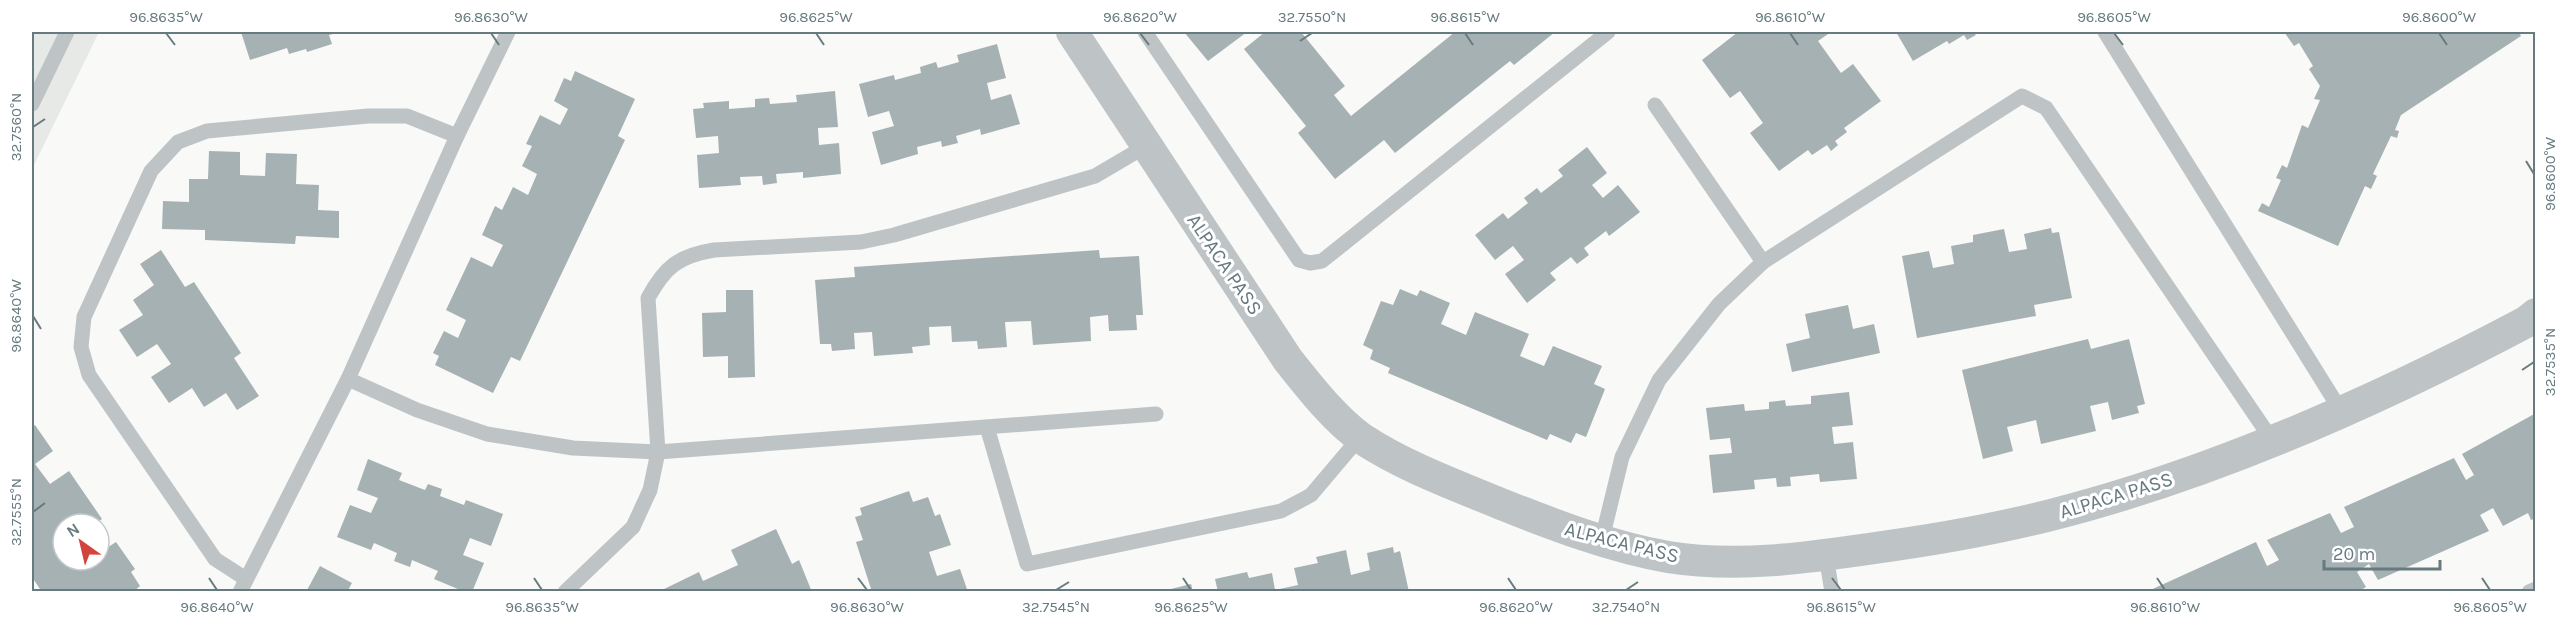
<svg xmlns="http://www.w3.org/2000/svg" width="2567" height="623" viewBox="0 0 2567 623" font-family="Karla,sans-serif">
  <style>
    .built { fill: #e7e9e7 }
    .building { fill: #a6b1b3 }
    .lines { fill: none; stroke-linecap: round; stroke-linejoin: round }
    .lane { stroke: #bec4c6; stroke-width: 15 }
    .street { stroke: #bec4c6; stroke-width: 32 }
    .ticks { fill: none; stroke: #667a7f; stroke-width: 2 }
    .labels { text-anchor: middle; stroke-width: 6; stroke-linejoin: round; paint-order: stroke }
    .street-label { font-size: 20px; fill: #667a7f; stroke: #fff }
    .neatline { fill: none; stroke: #667a7f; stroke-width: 2 }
    .ticks-label { font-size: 15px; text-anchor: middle; fill: #667a7f }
  </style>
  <rect width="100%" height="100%" fill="#f9f9f7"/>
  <!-- built -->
  <polygon class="built" points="32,32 99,32 32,169"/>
  <!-- building -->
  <g class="building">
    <polygon points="241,32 340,32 329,35 332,44 307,52 306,49 289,54 287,48 250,60"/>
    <polygon points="1184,32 1247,32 1208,61"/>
    <polygon points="1265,32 1301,32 1345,86 1334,95 1351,116 1455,32 1555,32 1514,65 1510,61 1395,153 1384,140 1335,179 1298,133 1306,126 1244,49"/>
    <polygon points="1738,32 1831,32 1818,41 1841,73 1853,64 1881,101 1844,128 1847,132 1835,141 1838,145 1831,151 1827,145 1812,155 1808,150 1779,171 1750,133 1763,123 1740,91 1730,98 1702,60"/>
    <polygon points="1896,32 1973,32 1976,35 1967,40 1964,35 1949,44 1947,41 1913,61"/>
    <polygon points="2284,32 2519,32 2521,36 2401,115 2395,130 2399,131 2397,138 2391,136 2373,174 2377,176 2371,189 2365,186 2338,246 2258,211 2262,203 2269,207 2281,180 2276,178 2282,165 2287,168 2302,125 2308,128 2320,100 2314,99 2320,86 2309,69 2313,66 2299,43 2294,46"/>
    <polygon points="997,44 1006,78 987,83 991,100 1011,94 1020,124 981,135 980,129 956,136 958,143 942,147 941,141 917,147 918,154 881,165 872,132 894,126 889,111 868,117 859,84 894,75 895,80 921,73 920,67 936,62 938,68 959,62 957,55"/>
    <polygon points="575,71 635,99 618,136 625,140 520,361 511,357 493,393 435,365 439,356 433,353 444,331 458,338 466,320 446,310 471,257 492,267 503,245 482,235 495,206 502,210 513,187 528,195 537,174 522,166 532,146 526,144 540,115 560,125 568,109 554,101 564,78 571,81"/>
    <polygon points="835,91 838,127 818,128 819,145 839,143 841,174 803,178 803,172 776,174 777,183 763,185 762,176 740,177 741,185 699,188 697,155 719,153 718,136 696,138 693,109 704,108 703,103 729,101 729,109 755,107 755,99 769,98 770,104 797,102 796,95"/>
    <polygon points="1587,147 1607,173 1592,185 1603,198 1618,185 1640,212 1609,236 1606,231 1584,248 1589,255 1577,264 1571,257 1550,273 1556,280 1527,303 1505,274 1524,260 1513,246 1495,260 1475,235 1503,213 1508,219 1528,203 1524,198 1537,188 1541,193 1563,176 1558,170"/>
    <polygon points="209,151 240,152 240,175 265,176 266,153 297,154 296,184 319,185 318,210 339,211 339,238 296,236 295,244 205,240 205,230 162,229 163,201 189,202 189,179 208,179"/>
    <polygon points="2051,228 2052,233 2059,232 2072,298 2034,305 2036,316 1917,338 1902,256 1929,251 1933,268 1954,264 1951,246 1973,242 1973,235 2004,229 2009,252 2027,249 2024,234"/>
    <polygon points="161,250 185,287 194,282 241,353 234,358 259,396 237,410 226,393 204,407 192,388 169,403 151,377 171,364 157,344 137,357 119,330 143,315 133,300 154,285 140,264"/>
    <polygon points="1099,250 1100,258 1139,256 1143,315 1136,315 1137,330 1109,331 1108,315 1090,317 1091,341 1033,345 1031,321 1005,322 1007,347 978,349 977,341 952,342 951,326 929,327 930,345 912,347 913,353 874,356 872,332 854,333 855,349 832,351 831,344 820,344 815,280 855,277 854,267"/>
    <polygon points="1400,289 1417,296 1420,290 1450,303 1441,324 1466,335 1475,312 1529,334 1520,356 1544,366 1553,346 1602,366 1594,384 1605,389 1586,437 1576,433 1571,443 1550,434 1547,440 1388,373 1390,368 1370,359 1373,350 1363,345 1381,301 1393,305"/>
    <polygon points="726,290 753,290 755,377 728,378 728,356 703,357 702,313 726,312"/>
    <polygon points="1848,305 1853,329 1874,324 1880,353 1792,372 1786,344 1810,338 1805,314"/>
    <polygon points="2088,339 2091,349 2129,339 2145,404 2137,406 2139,413 2112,420 2108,402 2090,406 2096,431 2041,444 2036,420 2007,427 2013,451 1983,459 1962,370"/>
    <polygon points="1849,392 1853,425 1832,427 1834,444 1853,442 1857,479 1820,482 1819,474 1790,477 1791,486 1777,487 1776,478 1754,480 1755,489 1713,493 1709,455 1732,453 1730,438 1710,440 1706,408 1744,404 1745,411 1769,409 1769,402 1785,400 1786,406 1811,404 1811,396"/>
    <polygon points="2536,413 2536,518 2531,520 2528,513 2503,526 2493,508 2480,515 2489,531 2378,580 2369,564 2357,572 2366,587 2357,592 2146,592 2256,542 2267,566 2279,560 2267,540 2330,513 2341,533 2354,527 2344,507 2454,458 2466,480 2474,475 2462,454"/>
    <polygon points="35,425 53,451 35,464 50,484 69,471 102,519 95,524 63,524 63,560 99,560 99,553 116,542 135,569 131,572 140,586 133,592 42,592 32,577 32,427"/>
    <polygon points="368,459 402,473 399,480 425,490 428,484 442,489 440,496 464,505 466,500 503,514 491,546 470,538 463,555 484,563 472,592 465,592 434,579 438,571 412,560 410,567 394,561 397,553 374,543 371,550 337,537 350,505 371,513 378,498 357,490"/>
    <polygon points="909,491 913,502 928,497 935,516 940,514 951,545 929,552 937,576 960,569 968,592 872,592 856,542 863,540 855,517 862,515 860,508"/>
    <polygon points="776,529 792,564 799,560 812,592 658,592 699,572 703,581 738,565 731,550"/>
    <polygon points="1393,547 1394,553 1400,551 1409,592 1218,592 1215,579 1247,572 1249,578 1272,573 1275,590 1298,585 1294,568 1318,563 1316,557 1346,550 1351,575 1370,570 1367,553"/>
    <polygon points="320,566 352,583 347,592 306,592"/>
    <polygon points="1191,584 1193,592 1163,592 1163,591"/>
  </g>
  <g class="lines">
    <!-- lane -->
    <g class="lane">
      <polyline points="1145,32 1299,260 1310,263 1322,261 1608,32"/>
      <polyline points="2105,32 2341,411"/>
      <polyline points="32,104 67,32"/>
      <polyline points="1655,105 1763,262"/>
      <polyline points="348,379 417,410 487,434 573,448 658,452 1156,414"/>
      <polyline points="987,427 1027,564 1281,511 1311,495 1360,437"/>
      <polyline points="1602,539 1622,457 1659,380 1719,304 1763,262 2022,96 2046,108 2272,440"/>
      <polyline points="1826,556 1832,592"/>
      <polyline points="246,579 215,559 89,375 81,347 84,317 151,171 178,142 207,131 368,116 407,116 457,136"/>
      <polyline points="240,592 348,379 457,136 508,32"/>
      <path d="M565 592 633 527 650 490 658 452 648 298C665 267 678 256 714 250L861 242 894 235 1095 176 1146 146"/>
      <polyline points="2529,592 2536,589"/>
    </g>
    <!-- street -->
    <path class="street" d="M1072 32 1288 360C1309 386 1334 419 1361 438 1403 466 1455 485 1501 504 1554 525 1611 547 1668 557 1737 568 1807 558 1875 548 1933 540 1991 530 2047 516 2211 475 2377 401 2526 322L2536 314"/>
  </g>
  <!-- ticks -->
  <path class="ticks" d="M166 33 175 45M491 33 499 45M816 33 824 45M1140 33 1149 45M1465 33 1473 45M1790 33 1798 45M2114 33 2123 45M2439 33 2447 45M1300 41 1312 33M33 127 45 119M2526 161 2534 174M33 316 41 329M2522 370 2534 362M33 512 45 503M209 578 217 590M534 578 542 590M858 578 867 590M1183 578 1191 590M1508 578 1516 590M1832 578 1841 590M2157 578 2165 590M2482 578 2490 590M1056 590 1069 582M1626 590 1638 582"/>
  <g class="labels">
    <!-- street labels -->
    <g class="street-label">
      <text transform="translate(1225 264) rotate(56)" y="7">ALPACA PASS</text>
      <text transform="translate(2116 495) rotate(-17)" y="7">ALPACA PASS</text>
      <text transform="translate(1622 542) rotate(14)" y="7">ALPACA PASS</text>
    </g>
  </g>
  <!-- border -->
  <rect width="2567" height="623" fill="none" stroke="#ffffff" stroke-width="66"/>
  <!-- north arrow -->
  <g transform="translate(81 542) rotate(326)"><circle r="28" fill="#ffffff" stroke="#c2cacc" stroke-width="1.5"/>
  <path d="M0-4.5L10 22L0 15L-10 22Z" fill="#d4433d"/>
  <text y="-9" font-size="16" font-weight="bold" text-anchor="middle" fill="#667a7f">N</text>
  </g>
  <!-- scale -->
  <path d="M2324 560v9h116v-9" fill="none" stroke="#667a7f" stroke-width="3"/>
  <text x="2333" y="560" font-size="18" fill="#667a7f" stroke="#ffffff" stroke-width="4.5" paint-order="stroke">20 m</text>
  <rect x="33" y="33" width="2501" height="557" class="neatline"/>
  <g class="ticks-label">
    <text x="166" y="22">96.8635°W</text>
    <text x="491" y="22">96.8630°W</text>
    <text x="816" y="22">96.8625°W</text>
    <text x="1140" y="22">96.8620°W</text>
    <text x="1312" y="22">32.7550°N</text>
    <text x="1465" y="22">96.8615°W</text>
    <text x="1790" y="22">96.8610°W</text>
    <text x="2114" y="22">96.8605°W</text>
    <text x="2439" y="22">96.8600°W</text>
    <text transform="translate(16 127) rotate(-90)" y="5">32.7560°N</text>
    <text transform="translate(2550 174) rotate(-90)" y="5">96.8600°W</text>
    <text transform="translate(16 316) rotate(-90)" y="5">96.8640°W</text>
    <text transform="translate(2550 362) rotate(-90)" y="5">32.7535°N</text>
    <text transform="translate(16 512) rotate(-90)" y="5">32.7555°N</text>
    <text x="217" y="612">96.8640°W</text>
    <text x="542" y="612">96.8635°W</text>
    <text x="867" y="612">96.8630°W</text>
    <text x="1056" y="612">32.7545°N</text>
    <text x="1191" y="612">96.8625°W</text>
    <text x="1516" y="612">96.8620°W</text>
    <text x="1626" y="612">32.7540°N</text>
    <text x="1841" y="612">96.8615°W</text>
    <text x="2165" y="612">96.8610°W</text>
    <text x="2490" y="612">96.8605°W</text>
  </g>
</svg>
